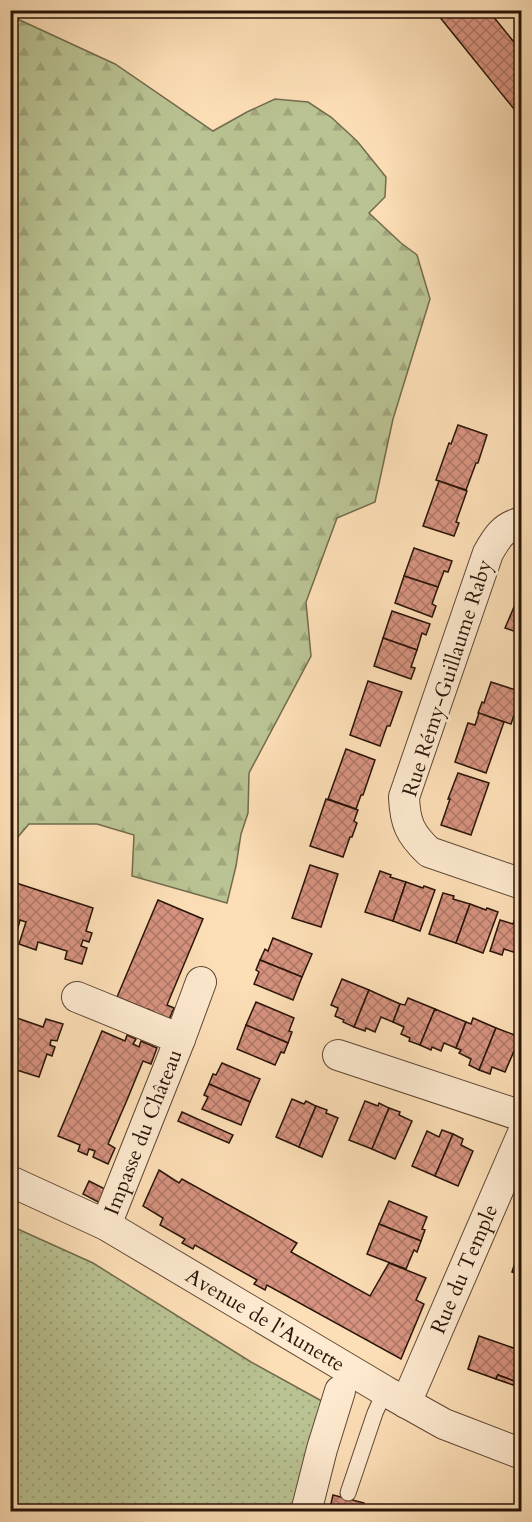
<svg xmlns="http://www.w3.org/2000/svg" width="532" height="1522" viewBox="0 0 532 1522" font-family="Cardo,serif">
  <style>
    .grass { fill: url(#grass-dots); stroke: #726c4e; stroke-width: 1.5 }
    .forest { fill: url(#forest-firs); stroke: #726c4e; stroke-width: 1.5 }
    .building { fill: url(#building-cross-hatch); stroke: #291408; stroke-width: 1.5 }
    .lines { fill: none; stroke-linecap: round; stroke-linejoin: round }
    .service-casing { stroke: #5e4734; stroke-width: 17 }
    .minor-casing { stroke: #5e4734; stroke-width: 32 }
    .service { stroke: #feead0; stroke-width: 15 }
    .minor { stroke: #feead0; stroke-width: 30 }
    .labels { text-anchor: middle; stroke-width: 6; stroke-linejoin: round; paint-order: stroke }
    .street-label { font-size: 21px; fill: #291408; stroke: #feead0 }
  </style>
  <defs>
    <pattern id="grass-dots" width="8" height="8" patternUnits="userSpaceOnUse" patternTransform="scale(1.5)"><rect width="8" height="8" fill="#bac393"/><path d="M2 2h.1M6 6h.1" fill="none" stroke="#a0a77d" stroke-width="1.8" stroke-linecap="round"/></pattern>
    <pattern id="forest-firs" width="22" height="20" patternUnits="userSpaceOnUse" patternTransform="scale(1.5)"><rect width="22" height="20" fill="#bac393"/><path d="M5 1l3.5 6h-7zM16 11l3.5 6h-7z" fill="#a0a77d"/></pattern>
    <pattern id="building-cross-hatch" width="8" height="8" patternUnits="userSpaceOnUse" patternTransform="scale(1.5)"><rect width="8" height="8" fill="#d79380"/><path d="M0 0l8 8M0 8l8-8" fill="none" stroke="#ae7767"/></pattern>
  </defs>
  <rect width="100%" height="100%" fill="#fddfb7"/>
  <filter id="stains"><feTurbulence type="fractalNoise" baseFrequency=".00333" numOctaves="4"/><feColorMatrix values="0 0 0 0 .2 0 0 0 0 .09 0 0 0 0 .02 0 0 0 .5 -.17"/></filter>
  <radialGradient id="worn" r=".72"><stop offset=".6" stop-color="#630" stop-opacity="0"/><stop offset="1" stop-color="#630" stop-opacity=".3"/></radialGradient>
  <!-- grass -->
  <polygon class="grass" points="11,1226 93,1263 251,1362 329,1405 304,1511 11,1512"/>
  <!-- forest -->
  <polygon class="forest" points="11,16 115,64 213,131 247,112 275,99 308,102 331,117 357,141 386,177 385,197 369,213 401,243 417,255 430,299 393,419 375,502 337,518 306,602 311,656 249,773 248,813 241,834 236,866 227,903 132,876 134,835 97,824 29,824 11,845"/>
  <!-- building -->
  <g class="building">
    <polygon points="434,10 488,10 522,52 522,119"/>
    <polygon points="458,425 487,435 478,463 476,463 466,490 436,480 449,443 451,444"/>
    <polygon points="439,481 467,491 456,522 459,523 454,536 423,526"/>
    <polygon points="414,548 452,561 448,572 444,571 438,587 404,576"/>
    <polygon points="404,576 438,587 432,604 436,606 432,617 395,603"/>
    <polygon points="520,593 522,593 522,634 505,628"/>
    <polygon points="392,611 430,624 426,635 422,633 417,650 383,638"/>
    <polygon points="383,638 417,650 411,667 415,668 411,679 374,666"/>
    <polygon points="368,681 402,692 390,726 387,726 380,746 350,735"/>
    <polygon points="491,682 522,692 511,724 478,713 482,702 484,703"/>
    <polygon points="479,713 504,722 486,773 455,762 468,723 475,725"/>
    <polygon points="346,749 375,760 363,795 361,795 356,809 328,799"/>
    <polygon points="458,773 489,783 471,835 441,825 450,799 448,799"/>
    <polygon points="326,799 358,810 354,821 357,823 352,837 350,837 343,857 310,846"/>
    <polygon points="310,865 338,874 321,927 292,918"/>
    <polygon points="380,871 391,875 390,877 406,882 393,921 365,912"/>
    <polygon points="10,881 93,908 86,931 92,933 89,942 83,940 81,946 87,948 82,964 65,959 67,951 38,942 36,950 19,944 26,922 20,920 16,935 10,933"/>
    <polygon points="406,882 423,888 424,886 435,890 420,931 393,921"/>
    <polygon points="443,893 454,896 453,899 470,904 456,943 429,934"/>
    <polygon points="158,900 203,919 167,1005 174,1008 167,1024 154,1012 148,1009 146,1015 137,1011 139,1006 117,997"/>
    <polygon points="470,904 486,910 487,908 498,912 483,953 456,943"/>
    <polygon points="515,918 522,920 522,955 504,949 502,955 490,951 500,920 513,924"/>
    <polygon points="273,938 312,954 302,977 260,960 265,949 268,951"/>
    <polygon points="260,960 302,977 293,1000 254,984 259,972 256,970"/>
    <polygon points="342,979 369,990 354,1027 343,1022 344,1020 335,1016 338,1008 331,1005"/>
    <polygon points="369,990 400,1004 393,1022 381,1017 375,1032 366,1028 365,1031 354,1027"/>
    <polygon points="408,998 435,1009 420,1045 409,1041 410,1038 401,1034 404,1027 393,1022 400,1004 405,1005"/>
    <polygon points="256,1002 294,1018 289,1031 292,1032 288,1043 246,1025"/>
    <polygon points="10,1008 17,1010 14,1017 43,1027 46,1019 63,1024 57,1041 51,1040 50,1045 55,1047 52,1056 47,1054 39,1077 10,1068"/>
    <polygon points="435,1009 466,1022 456,1048 444,1043 441,1051 432,1047 431,1050 420,1045"/>
    <polygon points="473,1018 496,1028 479,1070 469,1065 471,1059 459,1053 461,1050 456,1048 466,1022 471,1024"/>
    <polygon points="246,1025 288,1043 284,1053 281,1052 275,1065 237,1049"/>
    <polygon points="496,1028 520,1037 505,1072 492,1067 490,1074 479,1070"/>
    <polygon points="102,1031 125,1041 127,1035 136,1039 133,1044 139,1047 141,1041 157,1048 151,1064 143,1061 127,1100 108,1144 115,1148 108,1164 93,1157 95,1151 89,1149 87,1155 78,1151 80,1145 58,1136"/>
    <polygon points="222,1063 260,1079 250,1102 209,1084 213,1074 216,1075"/>
    <polygon points="209,1084 250,1102 241,1125 202,1109 208,1097 204,1095"/>
    <polygon points="292,1099 304,1104 306,1101 316,1106 299,1147 276,1137"/>
    <polygon points="365,1101 378,1106 379,1103 389,1108 372,1149 349,1140"/>
    <polygon points="316,1106 327,1110 326,1113 338,1118 322,1157 299,1147"/>
    <polygon points="389,1108 400,1112 399,1115 412,1121 395,1159 372,1149"/>
    <polygon points="182,1112 233,1135 229,1143 178,1121"/>
    <polygon points="442,1130 453,1134 435,1176 412,1166 427,1131 439,1137"/>
    <polygon points="453,1134 463,1139 461,1145 473,1151 458,1186 435,1176"/>
    <polygon points="159,1170 179,1183 182,1179 297,1243 291,1252 370,1296 389,1263 426,1278 416,1300 424,1304 401,1359 267,1285 265,1290 254,1284 257,1280 195,1245 193,1249 182,1243 185,1239 160,1225 163,1218 143,1206"/>
    <polygon points="89,1181 107,1190 100,1203 83,1194"/>
    <polygon points="389,1201 427,1217 422,1229 425,1230 421,1241 379,1224"/>
    <polygon points="379,1224 421,1241 417,1252 414,1250 406,1269 367,1254"/>
    <polygon points="522,1242 522,1275 512,1272"/>
    <polygon points="479,1336 522,1351 522,1370 517,1382 498,1375 496,1379 468,1369"/>
    <polygon points="498,1375 517,1382 516,1386 496,1379"/>
    <polygon points="333,1495 364,1503 362,1512 329,1512"/>
  </g>
  <g class="lines">
    <!-- service casing -->
    <g class="service-casing">
      <polyline id="service" points="348,1493 375,1413 385,1391"/>
    </g>
    <!-- minor casing -->
    <g class="minor-casing">
      <g id="minor">
        <path d="M522 522C503 527 497 537 488 553L404 797C405 823 410 834 429 852L522 884"/>
        <polyline points="77,997 180,1039"/>
        <polyline points="338,1055 522,1116"/>
        <path id="s1" d="M10 1181 106 1225 385 1391 444 1424 522 1454"/>
        <path id="s2" d="M106 1225 180 1039 201 982"/>
        <path id="s3" d="M406 1403 522 1135"/>
        <polyline points="306,1512 322,1449 340,1391"/>
      </g>
    </g>
    <!-- service -->
    <use href="#service" class="service"/>
    <!-- minor -->
    <use href="#minor" class="minor"/>
  </g>
  <g class="labels">
    <!-- street labels -->
    <g class="street-label">
      <text transform="translate(447 678) rotate(-72)" y="7">Rue Rémy-Guillaume Raby</text>
      <text dy="7" stroke="none"><textPath href="#s2" startOffset="100">Impasse du Château</textPath></text>
      <text dy="7" stroke="none"><textPath href="#s3" startOffset="146">Rue du Temple</textPath></text>
      <text dy="7" stroke="none"><textPath href="#s1" startOffset="291">Avenue de l'Aunette</textPath></text>
    </g>
  </g>
  <!-- margin -->
  <rect width="532" height="1522" fill="none" stroke="#fddfb7" stroke-width="36"/>
  <rect x="12" y="12" width="508" height="1498" fill="none" stroke="#291408" stroke-width="3"/>
  <rect x="18" y="18" width="496" height="1486" fill="none" stroke="#291408" stroke-width="1.5"/>
  <rect width="100%" height="100%" filter="url(#stains)"/>
  <rect width="100%" height="100%" fill="url(#worn)"/>
</svg>
